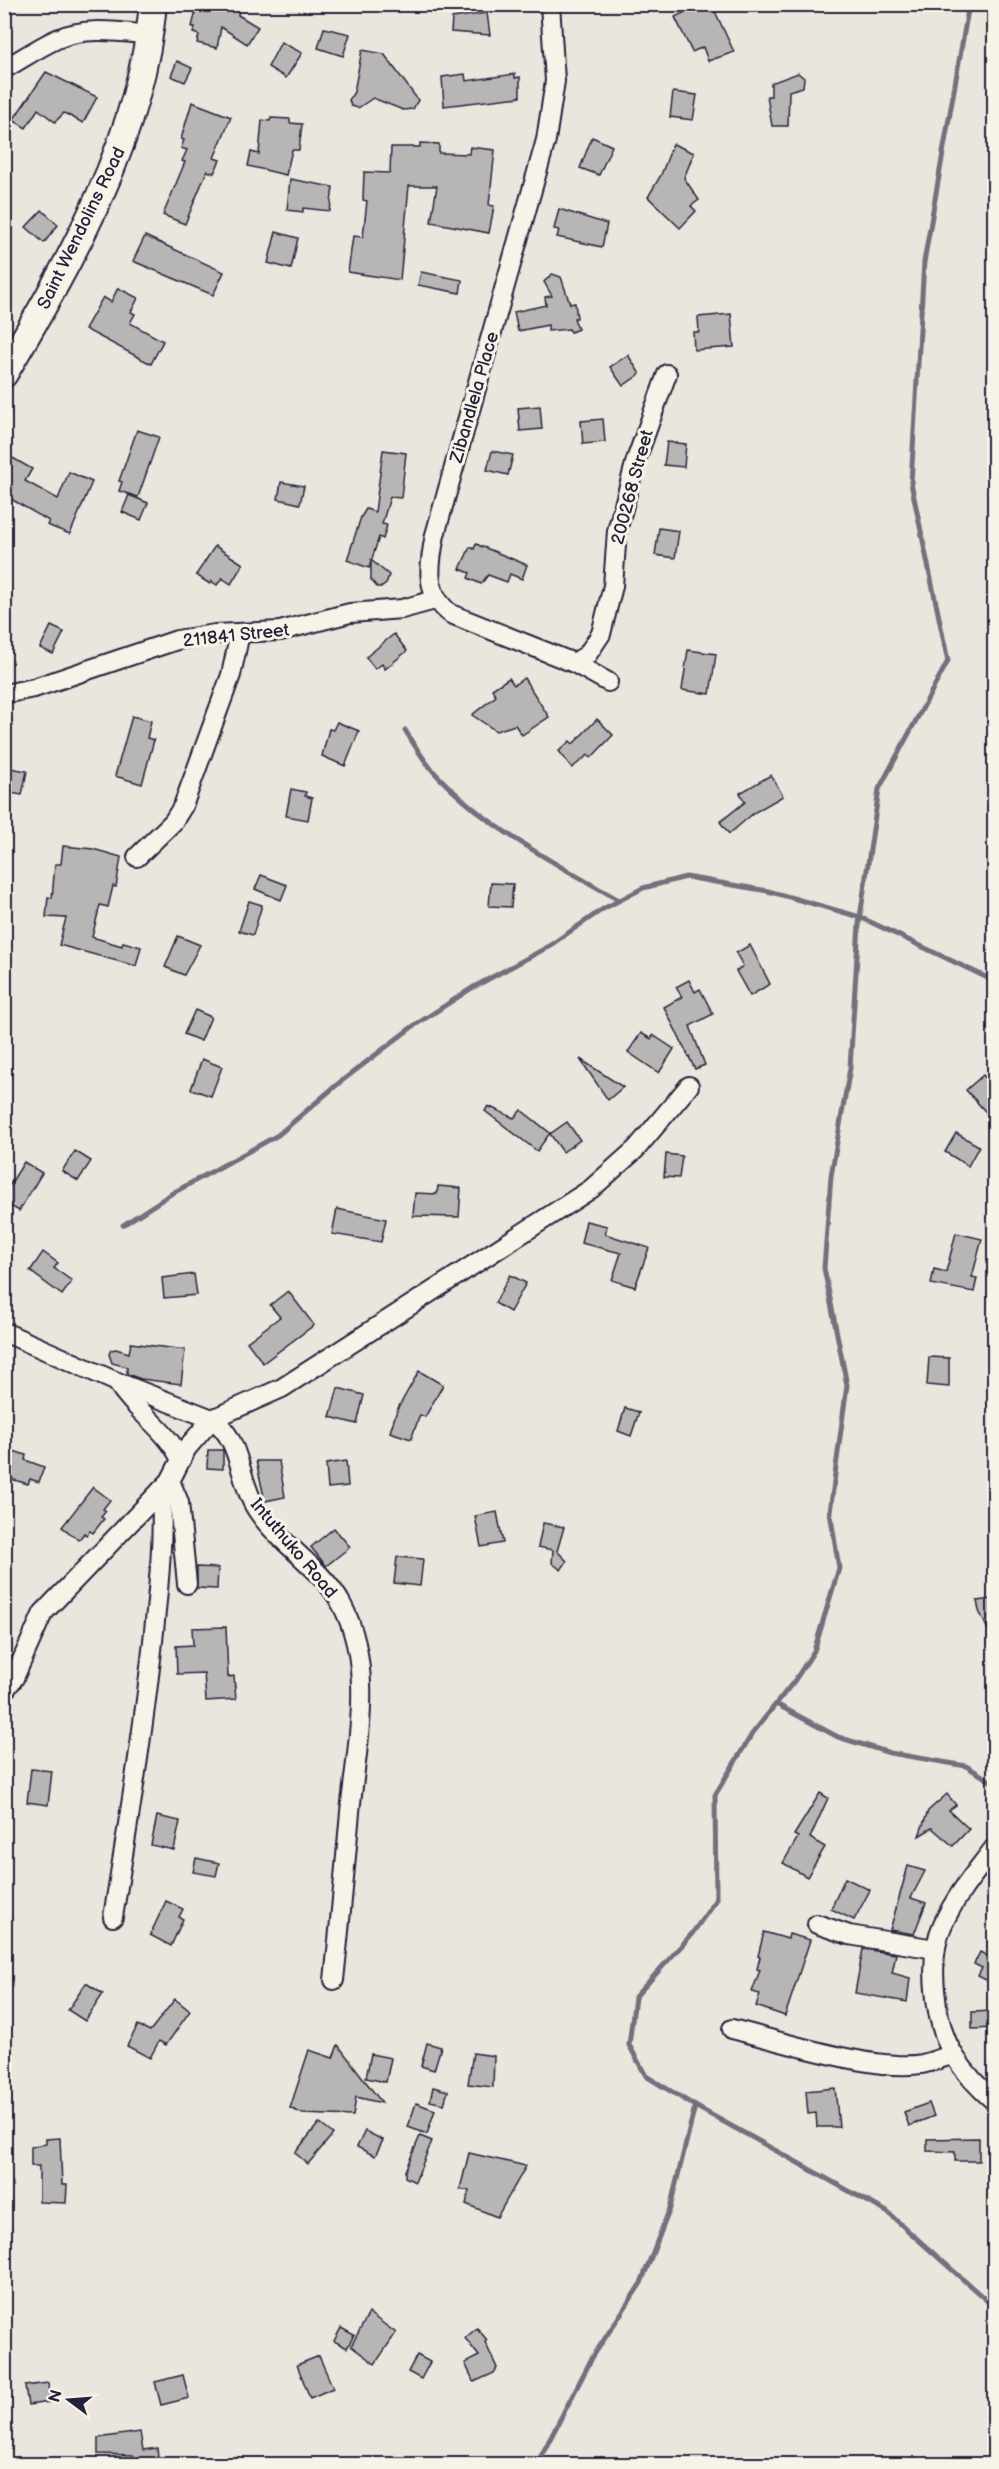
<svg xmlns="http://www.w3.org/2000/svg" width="999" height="2469" viewBox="0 0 999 2469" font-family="'Balsamiq Sans',sans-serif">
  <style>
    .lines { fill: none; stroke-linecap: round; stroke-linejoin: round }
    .stream { stroke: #716f7b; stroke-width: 5 }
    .building { fill: #b8b6b5; stroke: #22223b; stroke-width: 1.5 }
    .street-casing { stroke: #22223b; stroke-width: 22 }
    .secondary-casing { stroke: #22223b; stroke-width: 30 }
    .street { stroke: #f7f3e8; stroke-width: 18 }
    .secondary { stroke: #f7f3e8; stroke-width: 26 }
    .labels { text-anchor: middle; stroke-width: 6; stroke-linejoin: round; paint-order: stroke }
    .street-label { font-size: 18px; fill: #22223b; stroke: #f7f3e8 }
  </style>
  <rect width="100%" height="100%" fill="#eae6de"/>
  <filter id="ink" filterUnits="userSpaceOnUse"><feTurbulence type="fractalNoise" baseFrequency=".0167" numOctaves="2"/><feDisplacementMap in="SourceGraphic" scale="12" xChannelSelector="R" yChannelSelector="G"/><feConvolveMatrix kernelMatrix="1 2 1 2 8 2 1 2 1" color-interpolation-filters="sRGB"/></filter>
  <g filter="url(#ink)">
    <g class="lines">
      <!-- stream -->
      <g class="stream">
        <path d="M405 730C414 744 423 760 434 772 485 827 554 863 619 900"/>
        <polyline points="123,1225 171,1194 278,1135 339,1083 412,1027 472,988 546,948 603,909 643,888 686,877 768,891 860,917 994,981"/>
        <polyline points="776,1704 838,1737 890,1753 966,1766 994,1783"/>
        <polyline points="695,2106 887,2212 994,2307"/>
        <polyline points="537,2464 592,2358 641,2283 670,2208 695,2106 646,2076 629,2045 635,1997 691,1935 716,1900 715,1795 752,1734 795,1680 814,1651 839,1568 830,1512 847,1385 824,1268 831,1176 850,1068 859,924 879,789 948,661 911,483 924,262 969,4"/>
      </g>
    </g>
    <!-- building -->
    <g class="building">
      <polygon points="200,4 240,4 238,15 258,27 247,44 221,27 217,48 197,43 199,35 193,33 195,27 192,27 196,10 199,11"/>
      <polygon points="699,5 702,10 712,5 734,52 708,61 703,47 692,52 675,17"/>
      <polygon points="487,13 490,35 451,32 452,18"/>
      <polygon points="324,28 350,34 343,56 318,48"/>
      <polygon points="281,42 302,53 286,78 268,67"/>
      <polygon points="362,50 384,54 418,100 413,109 403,110 373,98 358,108 351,106 349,100 354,92"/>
      <polygon points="177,61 192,68 185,82 171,76"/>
      <polygon points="46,72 97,97 83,123 64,113 55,122 38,109 26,128 13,120"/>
      <polygon points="798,73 804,78 803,87 789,91 788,126 772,126 767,96 771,96 771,83"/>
      <polygon points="465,74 466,81 515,74 515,78 520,77 520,97 444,106 442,77"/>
      <polygon points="673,92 697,95 693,120 670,117"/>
      <polygon points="192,102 231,117 214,158 220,160 214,173 207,171 185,224 163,215 185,162 182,161 187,150 181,148 184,140 181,139"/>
      <polygon points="271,118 290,119 290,123 302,124 299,150 292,150 286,175 248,166 251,152 259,154 262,120 270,121"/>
      <polygon points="592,137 612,146 599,175 580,168"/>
      <polygon points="420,143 439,144 439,153 469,154 470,147 495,150 489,205 494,206 489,233 431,222 437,186 409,186 400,280 348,272 353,236 363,237 367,201 363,200 364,172 390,173 391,147 420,147"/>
      <polygon points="673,144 694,153 684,178 699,200 691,206 696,211 680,228 648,197 661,175"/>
      <polygon points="290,179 333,187 330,211 303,208 303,212 287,210"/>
      <polygon points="559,209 607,224 602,247 557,237 559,230 554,229"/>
      <polygon points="42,210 58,225 44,243 26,227"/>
      <polygon points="276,232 298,238 291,269 268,263"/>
      <polygon points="145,236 224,272 213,295 133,261"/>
      <polygon points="421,272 462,280 460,293 418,285"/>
      <polygon points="552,274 561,277 570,304 575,303 577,318 574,318 578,329 571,332 569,329 548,331 548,325 518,331 514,312 546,305 545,297 552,296 544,282"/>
      <polygon points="118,288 138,298 131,312 135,314 130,323 163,341 151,364 85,329 103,297 111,302"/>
      <polygon points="731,314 734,347 694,350 693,332 699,332 698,317"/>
      <polygon points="628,355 640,374 623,386 610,367"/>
      <polygon points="540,406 542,429 520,431 518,408"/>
      <polygon points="603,419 605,442 583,444 581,421"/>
      <polygon points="137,430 159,437 138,497 119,491 122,482 119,481"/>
      <polygon points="667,442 686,444 684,467 664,465"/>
      <polygon points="383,450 406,453 401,498 390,497 382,524 387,525 383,539 379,537 369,568 347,560 361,517 366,509 375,512"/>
      <polygon points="492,451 513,455 508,475 487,470"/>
      <polygon points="4,453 32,469 25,481 58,499 69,472 92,482 70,534 47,525 49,521 4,495"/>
      <polygon points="281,482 304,486 300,504 278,499"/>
      <polygon points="129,495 148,503 141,520 122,512"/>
      <polygon points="659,528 679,531 675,558 655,555"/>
      <polygon points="476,544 527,565 522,579 510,574 507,582 488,575 481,584 468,578 470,573 460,569 470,547 474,549"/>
      <polygon points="215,546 243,564 231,584 222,578 217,585 211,581 210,584 196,575"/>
      <polygon points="371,560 389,575 386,584 382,587 377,587 371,580"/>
      <polygon points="51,626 64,632 53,654 40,648"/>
      <polygon points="394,634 407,651 385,669 382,664 375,669 366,657"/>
      <polygon points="688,650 716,654 710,694 682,690"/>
      <polygon points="509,678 514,685 524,678 549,717 522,735 515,725 496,731 472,715 496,696 492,689"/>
      <polygon points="132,716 151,721 147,738 154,740 142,784 115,776"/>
      <polygon points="597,719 613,735 591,758 588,755 572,768 559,751 570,741 573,744"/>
      <polygon points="337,722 359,731 345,766 322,756 329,729 333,730"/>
      <polygon points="4,767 27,771 22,795 4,792"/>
      <polygon points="771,775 783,796 755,812 729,834 720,822 745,802 740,793"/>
      <polygon points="291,789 306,792 305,796 312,798 308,820 286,816"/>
      <polygon points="63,846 93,849 121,857 116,887 113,886 108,907 100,905 92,937 122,946 123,942 141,947 136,966 59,945 66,918 46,917 48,897 52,898 55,864 61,864"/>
      <polygon points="261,875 287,885 281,900 255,889"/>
      <polygon points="491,883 513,884 511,907 489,906"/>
      <polygon points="249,901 262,905 253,935 239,931"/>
      <polygon points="178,936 200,945 184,975 165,967"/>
      <polygon points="750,945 770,984 750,996 736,971 743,966 736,953"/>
      <polygon points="689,980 695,992 700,989 713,1014 690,1026 705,1065 695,1069 664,1007 682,997 676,987"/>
      <polygon points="195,1010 211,1017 201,1041 184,1034"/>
      <polygon points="641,1033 651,1039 653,1035 674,1049 659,1073 628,1052"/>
      <polygon points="202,1059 222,1067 211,1096 191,1089"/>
      <polygon points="580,1059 623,1087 608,1100"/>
      <polygon points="983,1075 994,1088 994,1121 966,1090"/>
      <polygon points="488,1106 514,1118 521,1110 550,1133 537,1151 485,1111"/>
      <polygon points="567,1122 580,1140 563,1152 550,1134"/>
      <polygon points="956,1133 979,1146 968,1166 945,1152"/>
      <polygon points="75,1151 91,1161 78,1181 62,1171"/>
      <polygon points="666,1154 682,1156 679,1178 664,1177"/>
      <polygon points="24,1162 42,1173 19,1211 4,1202 4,1194"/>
      <polygon points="438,1186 461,1188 459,1217 413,1216 415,1193 437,1194"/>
      <polygon points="337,1209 386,1219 381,1242 332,1234"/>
      <polygon points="586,1221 607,1226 605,1234 649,1248 635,1287 612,1280 621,1253 581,1243"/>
      <polygon points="956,1233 982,1239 972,1277 977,1278 974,1292 931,1284 934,1269 946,1272"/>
      <polygon points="43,1252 58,1263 54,1268 72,1281 62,1295 30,1271"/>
      <polygon points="194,1274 197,1295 164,1298 162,1278"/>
      <polygon points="510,1275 526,1283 510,1312 495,1303"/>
      <polygon points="288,1291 314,1325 263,1363 247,1342 280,1317 270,1305"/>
      <polygon points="131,1343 185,1350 181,1384 141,1379 127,1374 127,1367 112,1363 109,1354 111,1350 116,1349 129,1353"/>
      <polygon points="929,1357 949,1358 949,1387 927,1385"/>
      <polygon points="419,1371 443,1385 425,1417 420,1415 411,1439 390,1432 397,1410"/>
      <polygon points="338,1388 364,1395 357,1424 330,1417"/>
      <polygon points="625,1408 639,1412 631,1436 618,1431"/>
      <polygon points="4,1448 26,1455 25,1460 44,1467 39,1482 30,1479 28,1484 4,1477"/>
      <polygon points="208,1450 223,1450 223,1469 207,1468"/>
      <polygon points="256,1461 279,1461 285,1497 265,1501"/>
      <polygon points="346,1461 348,1486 328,1488 326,1464"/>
      <polygon points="93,1487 110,1500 103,1509 106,1511 101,1517 104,1519 93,1533 90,1531 86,1535 84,1533 79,1540 62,1527"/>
      <polygon points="497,1512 503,1543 481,1547 475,1516"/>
      <polygon points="543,1523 564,1527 557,1551 567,1561 561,1570 552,1563 553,1550 538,1547"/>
      <polygon points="334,1528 350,1547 326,1566 311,1547"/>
      <polygon points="397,1557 423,1559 420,1586 394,1583"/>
      <polygon points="197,1567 218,1568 217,1589 197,1588"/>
      <polygon points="992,1599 994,1618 994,1642 979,1611 977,1601"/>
      <polygon points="226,1627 228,1677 234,1676 236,1699 206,1701 204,1673 177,1674 176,1646 193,1645 192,1628"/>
      <polygon points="31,1769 52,1771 48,1805 27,1802"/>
      <polygon points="820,1793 828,1798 810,1838 825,1847 807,1877 783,1863 798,1837 794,1835"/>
      <polygon points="947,1794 956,1805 949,1810 969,1829 953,1846 932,1828 919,1836 928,1811"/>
      <polygon points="157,1816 180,1821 174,1850 151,1845"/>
      <polygon points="196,1858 219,1863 216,1876 193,1872"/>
      <polygon points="908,1866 925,1871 911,1898 926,1903 914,1934 890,1930"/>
      <polygon points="845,1878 870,1890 854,1920 831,1909"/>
      <polygon points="166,1901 183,1909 179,1917 183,1919 171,1946 150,1935"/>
      <polygon points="764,1932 788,1939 789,1934 810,1940 785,2016 756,2006 760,1994 752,1992 760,1970 757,1969 760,1957 758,1956"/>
      <polygon points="994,1942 994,1984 978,1976 982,1968 974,1964 980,1952 988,1956"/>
      <polygon points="863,1949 896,1954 892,1973 910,1978 907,2002 855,1993"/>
      <polygon points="86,1983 103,1994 85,2021 68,2010"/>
      <polygon points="175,1999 190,2011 166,2045 159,2041 150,2058 127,2046 138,2025 150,2031"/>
      <polygon points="994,2011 994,2028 972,2029 972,2012"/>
      <polygon points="427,2043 441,2047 434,2070 421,2066"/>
      <polygon points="338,2045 382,2103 356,2097 353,2116 303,2114 290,2108 309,2050 333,2058"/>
      <polygon points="473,2053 494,2056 493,2087 468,2084"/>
      <polygon points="371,2054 391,2058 386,2082 366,2078"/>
      <polygon points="433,2087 448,2091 444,2104 430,2101"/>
      <polygon points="835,2088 839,2127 817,2127 816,2113 808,2114 806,2091"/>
      <polygon points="416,2103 435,2110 427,2134 408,2127"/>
      <polygon points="929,2103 934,2116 909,2126 904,2112"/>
      <polygon points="319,2123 333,2134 308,2164 295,2153"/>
      <polygon points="365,2131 383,2140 375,2156 357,2147"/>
      <polygon points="420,2136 432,2141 415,2182 405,2177 405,2171"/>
      <polygon points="60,2138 62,2185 67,2185 66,2203 39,2202 39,2166 31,2166 31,2147 46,2144 46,2139"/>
      <polygon points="979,2138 979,2161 955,2161 955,2152 927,2151 927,2139"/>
      <polygon points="469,2153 526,2166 497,2217 466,2204 469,2191 460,2189"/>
      <polygon points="369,2313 396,2333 375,2364 351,2346"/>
      <polygon points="341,2328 354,2335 347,2348 334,2341"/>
      <polygon points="477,2328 487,2340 485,2342 497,2368 494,2373 474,2382 465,2363 479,2356 465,2338"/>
      <polygon points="417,2355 430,2362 421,2379 408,2372"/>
      <polygon points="319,2356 333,2388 310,2398 297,2365"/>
      <polygon points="183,2375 189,2398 161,2405 155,2382"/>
      <polygon points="48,2383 50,2402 28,2405 25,2386"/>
      <polygon points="140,2432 143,2450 157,2448 159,2464 134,2464 133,2455 98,2454 98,2438"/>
    </g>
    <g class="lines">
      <!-- street casing -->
      <g class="street-casing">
        <g id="street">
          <path d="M550 4 555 81 546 140 435 535C429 565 424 594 451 614L574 663 608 682"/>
          <path d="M4 69C22 59 39 47 57 39 85 26 121 32 151 35"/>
          <polyline points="574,663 587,655 601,634 613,586 617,531 636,460 667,374"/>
          <polyline points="4,694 34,688 177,640 215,634 280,631 350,613 402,609 435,600"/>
          <polyline points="137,857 173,822 183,806 231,675 240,633"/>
          <path d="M4 1332 117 1382 212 1419C242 1439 238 1481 257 1510 280 1545 322 1567 342 1605 375 1668 357 1744 350 1812 345 1868 340 1924 334 1980"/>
          <path d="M117 1382C135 1412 166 1428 181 1460"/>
          <polyline points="170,1481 179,1502 187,1584"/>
          <polyline points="4,1691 14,1678 43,1613 170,1481 187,1448 212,1419 282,1388 591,1189 636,1149 689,1086"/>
          <path d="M994 1848C976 1872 956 1895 943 1924 927 1958 934 2025 955 2057 966 2074 979 2088 994 2101"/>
          <path d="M113 1917C128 1825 143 1734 153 1641 158 1591 164 1541 161 1490"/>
          <polyline points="817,1924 849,1935 935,1949"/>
          <path d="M732 2029C780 2041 876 2072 922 2064 932 2062 943 2057 953 2055"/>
        </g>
      </g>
      <!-- secondary casing -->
      <g class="secondary-casing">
        <path id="secondary" d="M4 374C71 260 141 139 153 4"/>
      </g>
      <!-- street -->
      <use href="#street" class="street"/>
      <!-- secondary -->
      <use href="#secondary" class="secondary"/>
    </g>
  </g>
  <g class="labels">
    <!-- street labels -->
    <g class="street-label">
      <text transform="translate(81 228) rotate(-64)" y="6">Saint Wendolins Road</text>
      <text transform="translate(474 397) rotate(-74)" y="6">Zibandlela Place</text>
      <text transform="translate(632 487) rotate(-75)" y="6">200268 Street</text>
      <text transform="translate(236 635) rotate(-6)" y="6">211841 Street</text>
      <text transform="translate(294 1548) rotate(50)" y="6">Intuthuko Road</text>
    </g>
  </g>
  <!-- margin -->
  <rect width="999" height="2469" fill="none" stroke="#f7f3e8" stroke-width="24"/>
  <rect x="12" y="12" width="975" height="2445" fill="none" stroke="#22223b" stroke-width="2" filter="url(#ink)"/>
  <!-- north arrow -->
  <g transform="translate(69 2400) rotate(286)" stroke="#f7f3e8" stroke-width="4.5" paint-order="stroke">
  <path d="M0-4.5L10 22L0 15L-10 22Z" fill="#22223b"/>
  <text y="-9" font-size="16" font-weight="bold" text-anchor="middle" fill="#22223b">N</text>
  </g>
</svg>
